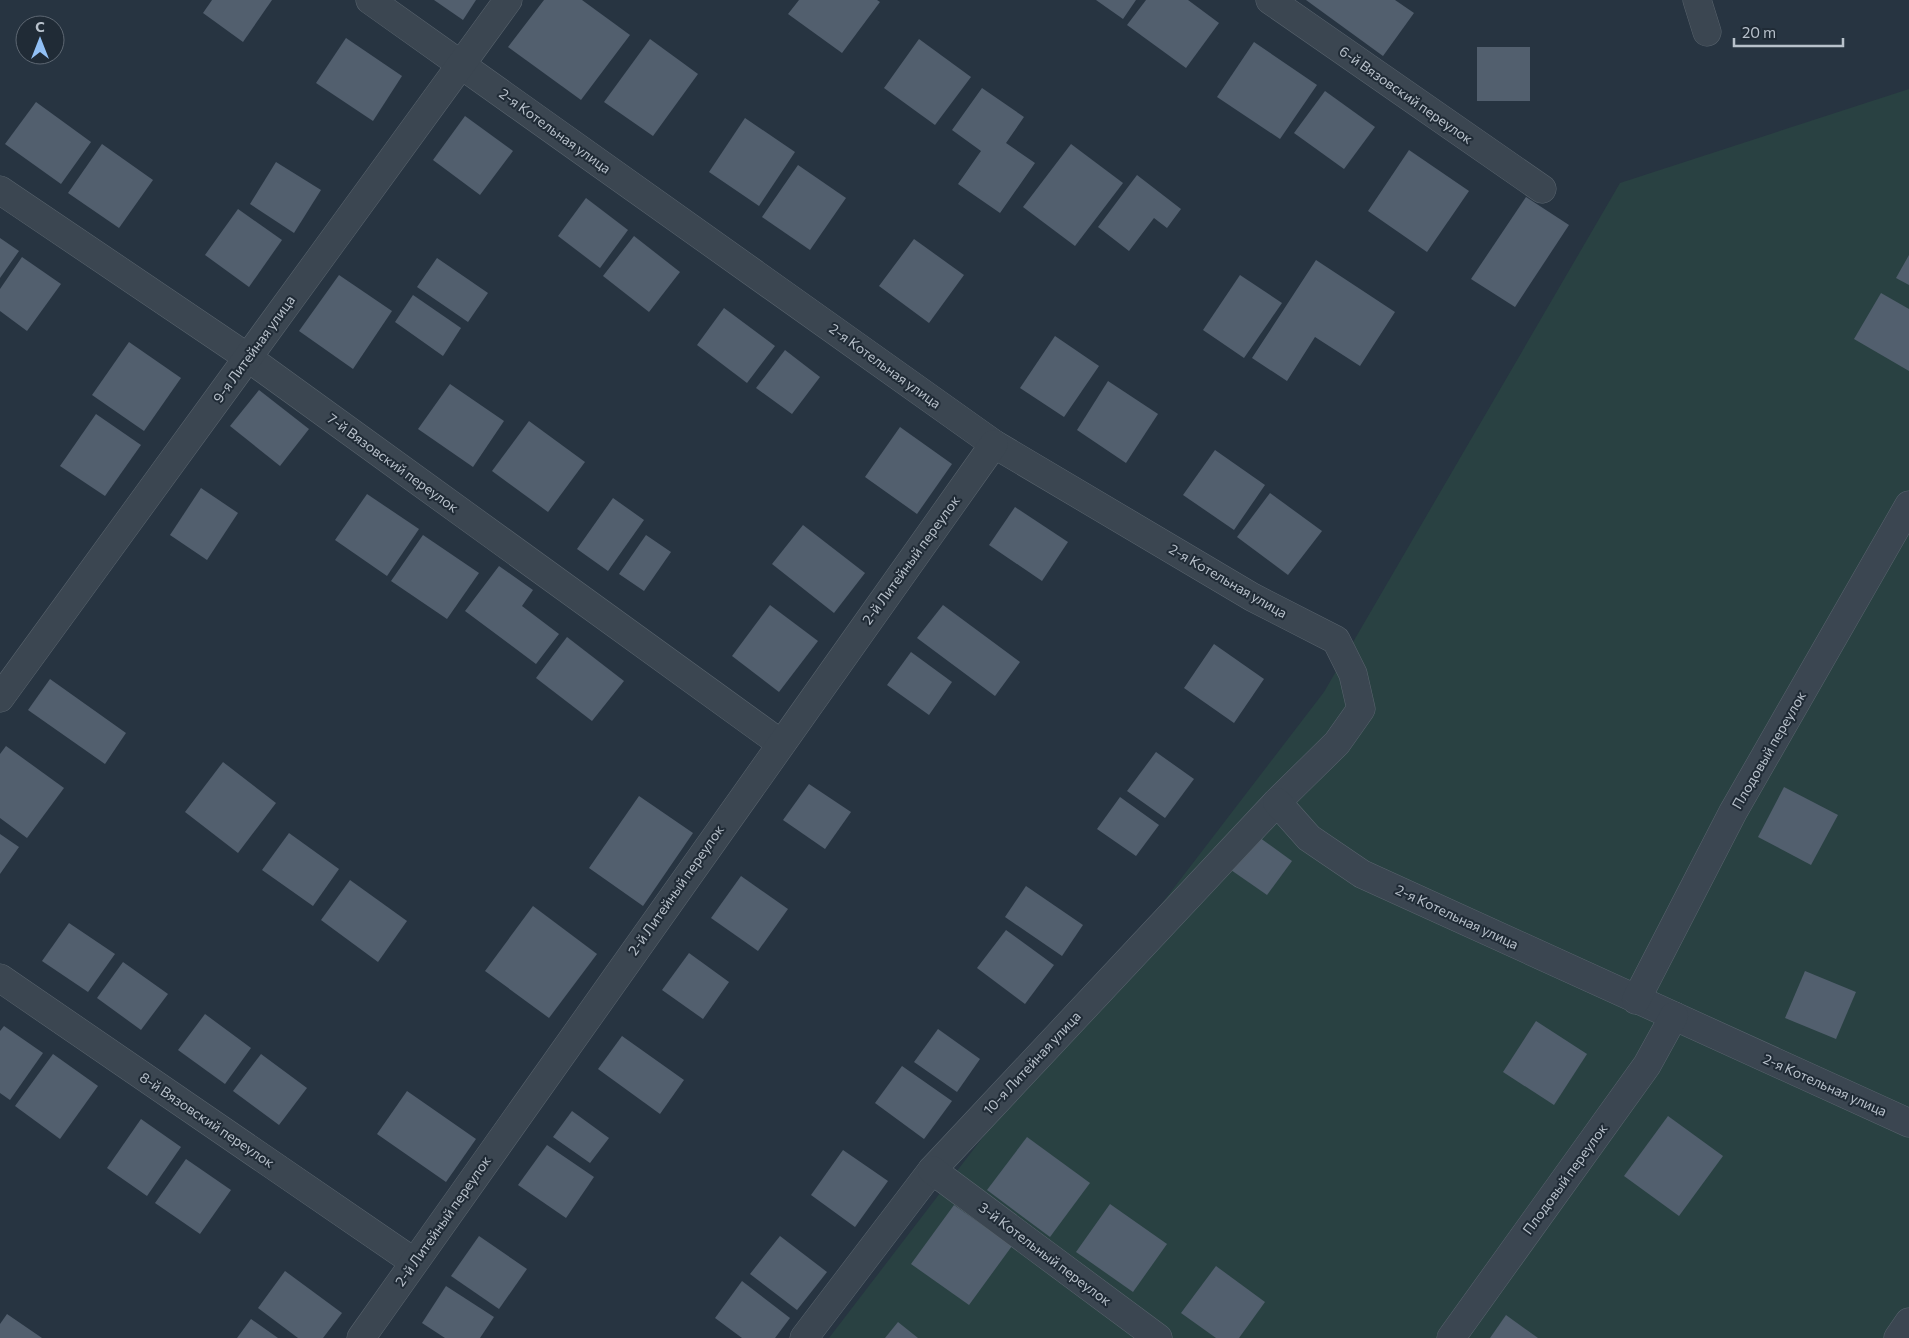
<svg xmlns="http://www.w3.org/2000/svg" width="1909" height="1338" viewBox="0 0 1909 1338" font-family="Commissioner,sans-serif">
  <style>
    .green { fill: #294142 }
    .building { fill: #525f6e }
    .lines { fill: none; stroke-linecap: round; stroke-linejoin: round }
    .minor-casing { stroke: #59646e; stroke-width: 29 }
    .minor { stroke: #3b4651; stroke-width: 28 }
    .labels { text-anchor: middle; stroke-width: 4; stroke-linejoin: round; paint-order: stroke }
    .street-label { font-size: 14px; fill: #b8c1cb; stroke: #202b36 }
  </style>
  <rect width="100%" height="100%" fill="#273441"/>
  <!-- green -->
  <polygon class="green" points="1909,89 1909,1338 829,1338 1324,692 1620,183"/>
  <!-- building -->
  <g class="building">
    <polygon points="212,0 272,0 243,42 203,13"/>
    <polygon points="434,0 476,0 463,20"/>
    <polygon points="544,0 582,0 630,35 581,100 508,47"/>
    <polygon points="799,0 877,0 880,2 842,53 788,14"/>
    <polygon points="1096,0 1136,0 1123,19"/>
    <polygon points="1146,0 1188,0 1219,23 1186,68 1127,25"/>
    <polygon points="1306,0 1395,0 1414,13 1383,56"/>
    <polygon points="346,38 402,76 373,121 316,83"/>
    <polygon points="650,39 698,74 653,136 604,102"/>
    <polygon points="919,39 971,77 935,125 884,88"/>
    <polygon points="1254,42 1317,85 1280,139 1217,97"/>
    <rect x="1477" y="47" width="53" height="54"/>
    <polygon points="982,88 1024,117 1006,143 1035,163 1000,213 958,184 981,151 952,130"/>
    <polygon points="1325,91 1375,127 1344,169 1294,133"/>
    <polygon points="36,102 91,142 61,184 5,144"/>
    <polygon points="465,116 513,151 480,195 433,160"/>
    <polygon points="745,118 795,152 759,206 709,172"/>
    <polygon points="102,144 153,180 119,228 68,193"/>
    <polygon points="1071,144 1123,183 1075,246 1023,207"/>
    <polygon points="1409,150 1469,191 1427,252 1368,211"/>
    <polygon points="276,162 321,190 294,233 250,204"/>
    <polygon points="798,165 846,198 810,250 762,217"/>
    <polygon points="1137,175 1181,209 1167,228 1154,218 1129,251 1098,227"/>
    <polygon points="1526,197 1569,225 1515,307 1471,279"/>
    <polygon points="586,198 628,230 600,268 558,236"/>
    <polygon points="238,209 282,240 249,287 205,255"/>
    <polygon points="634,236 680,272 649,312 603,276"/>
    <polygon points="0,238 19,251 0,278"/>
    <polygon points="914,239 964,275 929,323 879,286"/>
    <polygon points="1909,255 1909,285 1896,278"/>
    <polygon points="22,257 61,284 27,331 0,311 0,289"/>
    <polygon points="437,258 488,293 468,322 417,287"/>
    <polygon points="1316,260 1395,312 1360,366 1315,337 1287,381 1252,358"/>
    <polygon points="339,275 392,311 353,369 299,331"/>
    <polygon points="1240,275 1282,303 1244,358 1203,330"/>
    <polygon points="1881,293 1909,309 1909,371 1854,339"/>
    <polygon points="413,295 461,328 443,356 395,322"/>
    <polygon points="724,308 775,346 747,383 697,345"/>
    <polygon points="1055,336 1099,366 1064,417 1020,388"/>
    <polygon points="129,342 181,378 144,431 92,395"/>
    <polygon points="785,350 820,377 792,414 756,388"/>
    <polygon points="1108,381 1158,414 1126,463 1077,430"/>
    <polygon points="450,384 504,421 473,467 418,429"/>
    <polygon points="259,390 309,429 280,466 230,426"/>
    <polygon points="96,414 141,445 105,496 60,466"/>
    <polygon points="529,421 585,462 548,512 492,471"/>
    <polygon points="900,427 952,464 917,514 865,477"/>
    <polygon points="1215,450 1265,485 1234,530 1183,495"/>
    <polygon points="201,488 238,513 207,560 170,535"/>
    <polygon points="1270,493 1322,531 1288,575 1237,537"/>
    <polygon points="367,494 419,529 387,576 335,540"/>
    <polygon points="613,498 644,520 608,571 577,549"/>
    <polygon points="1015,507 1068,542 1042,581 989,545"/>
    <polygon points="803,525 865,573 834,613 772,564"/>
    <polygon points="423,535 479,573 447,619 391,581"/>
    <polygon points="646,535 671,552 644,591 619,574"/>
    <polygon points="499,566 533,590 522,606 559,634 536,664 465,611"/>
    <polygon points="770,605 818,641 779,692 732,656"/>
    <polygon points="943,605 1020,662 995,696 917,638"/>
    <polygon points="567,637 624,681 592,721 536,678"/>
    <polygon points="1214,644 1264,679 1234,723 1184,688"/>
    <polygon points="911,652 952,682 929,715 887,685"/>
    <polygon points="50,679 126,733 105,764 28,710"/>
    <polygon points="6,746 64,788 27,838 0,818 0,754"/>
    <polygon points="1156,752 1194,779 1165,818 1127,791"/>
    <polygon points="223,762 276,803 238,853 185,812"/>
    <polygon points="809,784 851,812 825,849 783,820"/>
    <polygon points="1784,787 1838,815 1811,865 1758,837"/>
    <polygon points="639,796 693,833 643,906 589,868"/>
    <polygon points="1120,797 1159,825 1136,856 1097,829"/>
    <polygon points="289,833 339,869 313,906 262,870"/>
    <polygon points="0,834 19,847 0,874"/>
    <polygon points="1256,835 1292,861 1267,895 1231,870"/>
    <polygon points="741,876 788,909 758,951 711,918"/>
    <polygon points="350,880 407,921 378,962 321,920"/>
    <polygon points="1026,886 1083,925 1062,956 1005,917"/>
    <polygon points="533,906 597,954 549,1018 485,971"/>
    <polygon points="69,923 115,954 88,992 42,961"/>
    <polygon points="1006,930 1054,965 1025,1004 977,968"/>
    <polygon points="689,953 729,982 703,1019 662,990"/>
    <polygon points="123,962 168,994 141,1030 97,998"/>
    <polygon points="1805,971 1856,992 1836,1039 1785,1018"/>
    <polygon points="205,1014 251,1048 225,1084 178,1050"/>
    <polygon points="1536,1021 1587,1054 1554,1105 1503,1072"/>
    <polygon points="4,1026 43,1053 10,1100 0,1093 0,1031"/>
    <polygon points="938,1029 980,1059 957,1092 914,1062"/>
    <polygon points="622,1036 684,1080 660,1114 598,1069"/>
    <polygon points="53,1054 98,1086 60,1139 15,1106"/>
    <polygon points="261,1054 307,1088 279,1125 233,1091"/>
    <polygon points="902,1066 952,1101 924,1139 875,1103"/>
    <polygon points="407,1091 476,1139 446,1182 377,1134"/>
    <polygon points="572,1111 609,1138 590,1163 553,1137"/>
    <polygon points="1668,1116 1723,1156 1679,1216 1624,1176"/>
    <polygon points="141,1119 181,1147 147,1196 107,1168"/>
    <polygon points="1027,1137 1090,1183 1050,1237 987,1190"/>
    <polygon points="547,1145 594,1177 566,1218 518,1185"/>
    <polygon points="843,1150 888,1181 855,1227 811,1195"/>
    <polygon points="186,1159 231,1190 200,1234 155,1203"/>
    <polygon points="1110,1204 1167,1244 1133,1292 1076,1252"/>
    <polygon points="954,1205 1012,1246 969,1305 911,1264"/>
    <polygon points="479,1236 527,1269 499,1309 451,1276"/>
    <polygon points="780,1236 827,1272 797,1310 750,1274"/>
    <polygon points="1216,1266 1265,1302 1239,1338 1216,1338 1181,1313"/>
    <polygon points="285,1271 342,1313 323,1338 298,1338 258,1308"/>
    <polygon points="742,1281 790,1318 775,1338 742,1338 715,1318"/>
    <polygon points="446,1286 494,1317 480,1338 445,1338 422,1323"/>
    <polygon points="7,1314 42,1338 0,1338 0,1324"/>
    <polygon points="1506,1315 1538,1338 1490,1338"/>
    <polygon points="251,1319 278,1338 237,1338"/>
    <polygon points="898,1322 918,1338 885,1338"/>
  </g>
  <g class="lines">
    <!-- minor casing -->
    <g class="minor-casing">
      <g id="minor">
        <polyline points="370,0 994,444 1252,597 1336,640 1353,674 1361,709 1337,743 1277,802 932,1170 804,1338"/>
        <polyline points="1270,0 1542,189"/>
        <polyline points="1697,0 1707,32"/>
        <polyline points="0,190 247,357 780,743"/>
        <polyline points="0,698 508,0"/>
        <polyline points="1277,802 1309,838 1362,874 1909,1123"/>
        <polyline points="0,978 414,1262"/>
        <polyline points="1636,1000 1733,812 1909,505"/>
        <polyline points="932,1170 1158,1338"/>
        <polyline points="361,1338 994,444"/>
        <polyline points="1451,1338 1647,1065 1674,1016"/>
        <polyline points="1898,1338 1909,1322"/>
      </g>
    </g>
    <!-- minor -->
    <use href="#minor" class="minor"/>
  </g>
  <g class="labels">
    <!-- street labels -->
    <g class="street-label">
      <text transform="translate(1406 95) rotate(35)" y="5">6-й Вязовский переулок</text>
      <text transform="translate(555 131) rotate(36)" y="5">2-я Котельная улица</text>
      <text transform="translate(254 349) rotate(-54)" y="5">9-я Литейная улица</text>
      <text transform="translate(885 366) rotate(36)" y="5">2-я Котельная улица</text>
      <text transform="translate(393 463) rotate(36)" y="5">7-й Вязовский переулок</text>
      <text transform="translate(911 560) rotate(-54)" y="5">2-й Литейный переулок</text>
      <text transform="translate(1228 581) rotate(30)" y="5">2-я Котельная улица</text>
      <text transform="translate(1769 750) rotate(-60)" y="5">Плодовый переулок</text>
      <text transform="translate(676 890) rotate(-55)" y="5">2-й Литейный переулок</text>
      <text transform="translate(1457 917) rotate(25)" y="5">2-я Котельная улица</text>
      <text transform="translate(1032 1063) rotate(-47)" y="5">10-я Литейная улица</text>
      <text transform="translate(1825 1085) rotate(24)" y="5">2-я Котельная улица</text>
      <text transform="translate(207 1120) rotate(34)" y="5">8-й Вязовский переулок</text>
      <text transform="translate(1565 1179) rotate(-54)" y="5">Плодовый переулок</text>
      <text transform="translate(443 1221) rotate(-55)" y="5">2-й Литейный переулок</text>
      <text transform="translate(1045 1254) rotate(37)" y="5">3-й Котельный переулок</text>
    </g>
  </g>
  <!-- north arrow -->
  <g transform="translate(40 40)"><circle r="24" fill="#202b36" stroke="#5d6772"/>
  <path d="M0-4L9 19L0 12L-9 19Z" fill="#92c0f5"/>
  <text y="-8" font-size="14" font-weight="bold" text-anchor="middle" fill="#b8c1cb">С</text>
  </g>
  <!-- scale -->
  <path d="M1734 38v8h109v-8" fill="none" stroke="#b8c1cb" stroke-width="2.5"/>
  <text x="1742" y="38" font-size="15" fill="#b8c1cb" stroke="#202b36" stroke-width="4" paint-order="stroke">20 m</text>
</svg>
